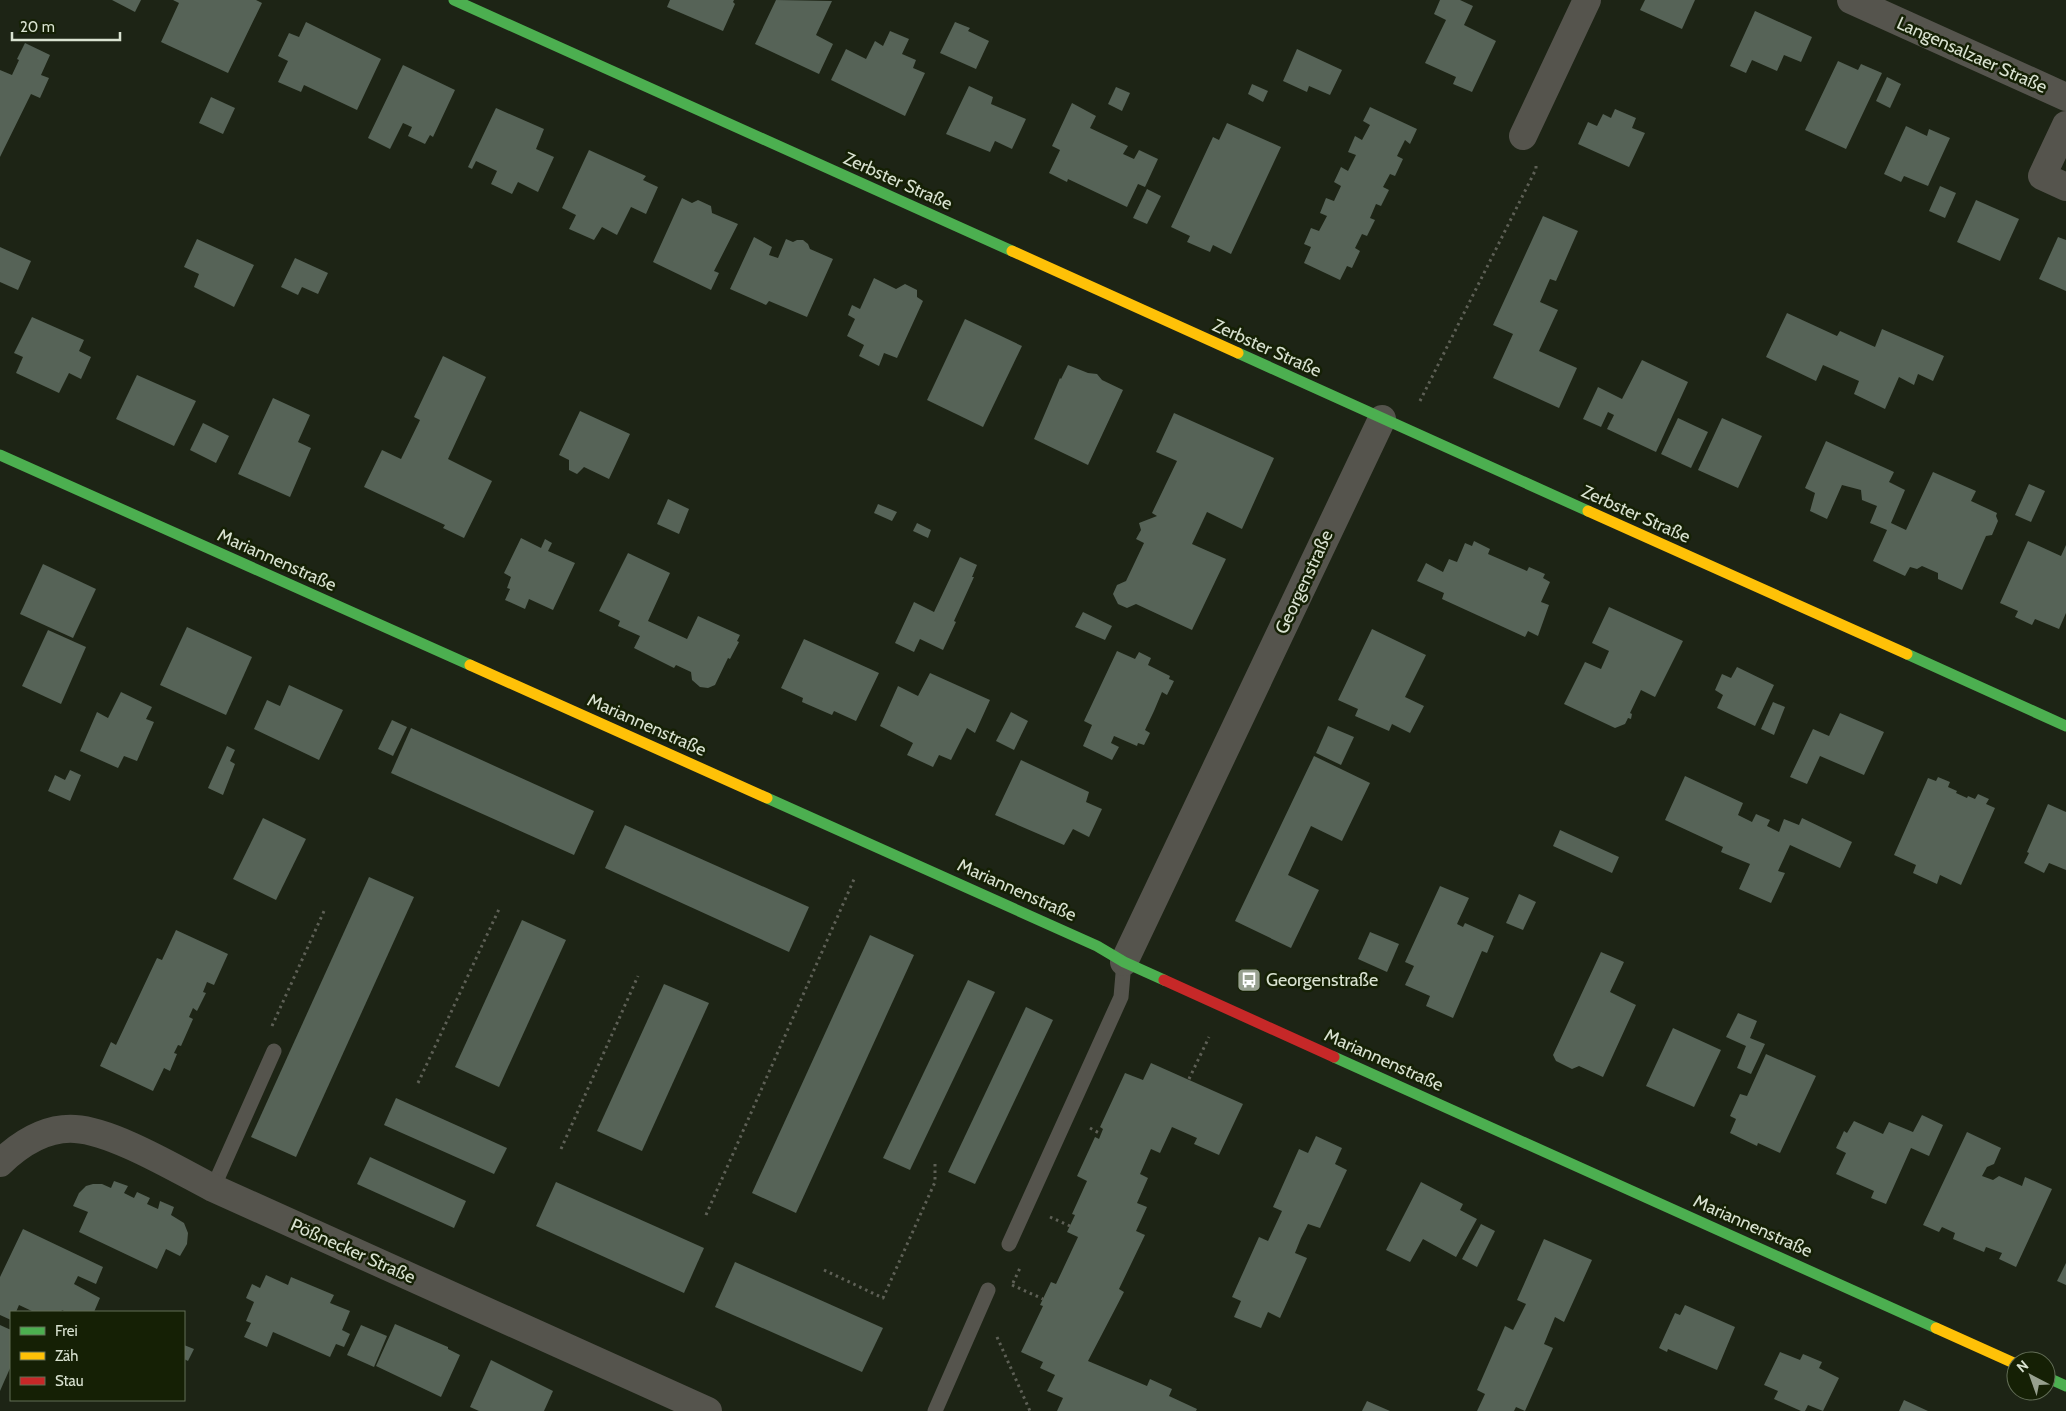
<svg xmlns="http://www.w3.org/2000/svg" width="2066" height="1411" viewBox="0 0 2066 1411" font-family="Cabin,sans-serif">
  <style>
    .building { fill: #566357 }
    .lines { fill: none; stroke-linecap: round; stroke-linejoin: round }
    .path { stroke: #5e6056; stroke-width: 3; stroke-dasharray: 2.5 4; stroke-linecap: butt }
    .lane { stroke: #55544d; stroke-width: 15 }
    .street { stroke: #55544d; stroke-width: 28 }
    .fast { stroke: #4caf50; stroke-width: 11 }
    .slow { stroke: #ffc107; stroke-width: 11 }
    .jam { stroke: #c62828; stroke-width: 11 }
    .labels { text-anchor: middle; stroke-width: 5; stroke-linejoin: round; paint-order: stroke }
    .street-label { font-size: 18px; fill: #d9e2d1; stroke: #152005 }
    .poi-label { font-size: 18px; fill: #d9e2d1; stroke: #152005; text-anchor: start }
  </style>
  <rect width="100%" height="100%" fill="#1d2415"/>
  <!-- building -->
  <g class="building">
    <polygon points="112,0 141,0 135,12"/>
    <polygon points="173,0 256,0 262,3 228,73 161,42 179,3"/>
    <polygon points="670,0 734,0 733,2 735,4 723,31 667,7"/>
    <polygon points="776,0 832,1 816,35 833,44 819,74 755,44"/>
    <polygon points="1440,0 1460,0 1473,6 1464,25 1496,41 1472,92 1453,84 1456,77 1425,63 1446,20 1434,14"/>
    <polygon points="1645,0 1695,0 1682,29 1640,10"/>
    <polygon points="1755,11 1812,37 1801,62 1784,55 1777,71 1752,60 1746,73 1730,66"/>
    <polygon points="306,22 381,59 357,110 304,85 301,92 278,82 288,61 278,56 289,33 299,37"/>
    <polygon points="955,22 970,28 968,31 989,41 976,69 940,53"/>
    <polygon points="890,31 909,39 902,54 916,60 913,68 925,73 905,116 831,80 846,49 866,59 875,41 883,46"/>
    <polygon points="25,43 50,55 41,75 49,78 40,98 31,94 0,157 0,70 12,75 19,60 17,59"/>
    <polygon points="1297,49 1342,70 1330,95 1309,86 1307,92 1283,81"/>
    <polygon points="1838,61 1858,70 1861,64 1882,73 1846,149 1805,130"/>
    <polygon points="403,65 455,90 433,137 430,135 425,144 408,136 412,127 403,123 390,149 368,138"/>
    <polygon points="1887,77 1901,84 1890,108 1876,101"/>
    <polygon points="1252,84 1268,91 1263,102 1248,94"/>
    <polygon points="969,86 993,97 991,104 1026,119 1012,149 995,141 990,152 946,134"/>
    <polygon points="1116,87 1130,93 1122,111 1108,104"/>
    <polygon points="211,97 235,108 223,134 199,123"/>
    <polygon points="1072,103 1096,116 1090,128 1128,146 1123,154 1134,159 1139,150 1158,159 1145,187 1138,184 1127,207 1068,179 1067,182 1049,173 1060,150 1052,146"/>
    <polygon points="1370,107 1417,129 1410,144 1405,140 1397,156 1403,159 1395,176 1390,174 1383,187 1389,190 1381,206 1376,204 1370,218 1375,220 1367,236 1362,234 1355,248 1360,251 1352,268 1347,266 1340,280 1304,263 1311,247 1304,244 1311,228 1319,231 1327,216 1320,213 1326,198 1334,201 1341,186 1334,182 1341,167 1348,171 1356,155 1348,152 1355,136 1362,140 1370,125 1363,121"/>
    <polygon points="496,108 544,129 536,149 554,157 538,192 518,182 512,194 491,184 497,171 476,161 472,169 468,167"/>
    <polygon points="1615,109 1636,118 1632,128 1645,133 1629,167 1578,144 1588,122 1597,126 1603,114 1611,118"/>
    <polygon points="1227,123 1281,147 1231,254 1213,245 1210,252 1187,242 1190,236 1171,227 1213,137 1219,140"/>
    <polygon points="1906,126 1927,136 1929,129 1950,138 1928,186 1904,176 1901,182 1884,174"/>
    <polygon points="589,150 646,176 643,180 658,187 646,214 631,207 617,235 602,227 594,240 569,229 576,215 562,208"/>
    <polygon points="1940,186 1956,193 1945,218 1929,211"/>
    <polygon points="1147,189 1161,196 1147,224 1133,218"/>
    <polygon points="682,198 692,203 698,200 711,206 712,213 738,224 714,271 719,273 711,290 653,262"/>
    <polygon points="1976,200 2019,219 2000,261 1957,242"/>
    <polygon points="1543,216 1578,231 1556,281 1550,279 1540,302 1558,310 1539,351 1577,368 1559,408 1493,378 1513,334 1493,325"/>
    <polygon points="754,237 772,247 769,255 778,258 786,239 793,242 797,240 803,240 808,244 810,249 833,259 807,317 769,301 766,305 730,289"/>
    <polygon points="2058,237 2066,240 2066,291 2039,279"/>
    <polygon points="197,239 254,265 234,307 194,287 199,274 184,267"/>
    <polygon points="0,247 31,261 18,290 0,282"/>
    <polygon points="295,258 328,273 318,294 302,287 298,295 281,287"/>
    <polygon points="874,278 896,289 905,284 917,290 917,297 923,301 897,358 884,353 879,366 859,356 864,345 847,336 855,319 848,315 852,305 860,309"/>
    <polygon points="1787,313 1837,336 1840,331 1875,347 1882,329 1944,356 1933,381 1918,374 1914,385 1899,377 1885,409 1854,394 1859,381 1823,365 1816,381 1766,357"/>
    <polygon points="32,317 84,340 79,351 91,357 81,379 69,373 59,393 16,373 23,357 14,353"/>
    <polygon points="965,319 1022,346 983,427 927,400"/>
    <polygon points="443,356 486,377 448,459 492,481 464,538 443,528 445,525 364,487 382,450 401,459 420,420 414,417"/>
    <polygon points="1642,360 1688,382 1656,452 1607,429 1614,415 1608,412 1601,427 1583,419 1598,387 1622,399"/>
    <polygon points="1068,365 1088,373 1097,374 1102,380 1123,390 1088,465 1034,439 1060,378 1061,379"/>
    <polygon points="137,375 196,401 174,446 116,419"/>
    <polygon points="273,398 310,415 298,442 311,448 290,497 238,474"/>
    <polygon points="580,411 630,434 609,479 584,467 577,474 569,470 569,460 559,455"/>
    <polygon points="1174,413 1274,458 1242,529 1207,512 1192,544 1226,559 1192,630 1136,604 1127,608 1118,604 1113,594 1117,585 1126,581 1144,543 1136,539 1141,530 1139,523 1157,516 1152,513 1177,461 1156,452"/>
    <polygon points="1678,418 1708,432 1691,468 1661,454"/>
    <polygon points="1722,418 1762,436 1738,488 1698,470"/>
    <polygon points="203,423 229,436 216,463 190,450"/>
    <polygon points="1826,441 1894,472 1889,482 1905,490 1891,523 1906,530 1933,472 1976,491 1971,501 1997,513 1996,516 1998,521 1992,535 1986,536 1962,590 1938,579 1938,573 1922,566 1917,569 1910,567 1905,576 1873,561 1887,530 1870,523 1877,506 1862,500 1861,490 1842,485 1827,519 1810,511 1815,493 1805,488"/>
    <polygon points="2029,484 2045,491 2031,522 2015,515"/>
    <polygon points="668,499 689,509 679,534 657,524"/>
    <polygon points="878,504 897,512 892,521 874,513"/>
    <polygon points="917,523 931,530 928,538 913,531"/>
    <polygon points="521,538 541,548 545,539 552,543 548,551 575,563 553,610 529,599 525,609 505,600 510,589 507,588 511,577 504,573"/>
    <polygon points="1474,541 1490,549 1488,554 1527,571 1529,567 1545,574 1543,578 1550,582 1541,602 1549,605 1538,636 1528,631 1525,637 1442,599 1444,593 1417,581 1426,563 1443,572 1449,559 1457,562 1465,543 1472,546"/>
    <polygon points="2028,541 2061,556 2066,545 2066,613 2059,629 2035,619 2032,625 2015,617 2018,611 2000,603"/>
    <polygon points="628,553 670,573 648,621 687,639 698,616 740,635 737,641 739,642 730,659 728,658 715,685 708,688 700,687 692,680 691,672 676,665 674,668 634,648 640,636 618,626 620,621 599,611"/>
    <polygon points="960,557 977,565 972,577 974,577 954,621 956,622 943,650 920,639 914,652 895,643 914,602 934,612"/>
    <polygon points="43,564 96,589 73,638 20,614"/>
    <polygon points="1609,607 1683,641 1655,697 1641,690 1630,713 1632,714 1631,719 1628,718 1625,724 1615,728 1564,704 1585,662 1601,669 1609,651 1592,643"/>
    <polygon points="1083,612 1112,626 1105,640 1075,627"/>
    <polygon points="187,627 252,657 226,715 160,685"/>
    <polygon points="1372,629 1426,655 1405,697 1424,706 1410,733 1392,724 1389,731 1355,716 1358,709 1338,700"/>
    <polygon points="48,630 86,647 61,704 22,686"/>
    <polygon points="804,639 879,673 856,721 834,711 832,715 802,702 803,698 781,688"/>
    <polygon points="1117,651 1135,659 1139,652 1151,658 1148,665 1170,676 1169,679 1174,681 1167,695 1162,692 1154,711 1145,730 1150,733 1144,745 1138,743 1137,746 1114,736 1111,743 1119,747 1112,760 1083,746 1092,725 1084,721"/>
    <polygon points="1737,667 1774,685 1755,726 1717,708 1723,695 1715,690 1722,674 1731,678"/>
    <polygon points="930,673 990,700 975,733 967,728 951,760 939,755 933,767 907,755 913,743 880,726 898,686 918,696"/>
    <polygon points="289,685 343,710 319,760 254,729 267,700 280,706"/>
    <polygon points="121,692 152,707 146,719 154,722 137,761 124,756 118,768 80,751 97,712 108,718"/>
    <polygon points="1773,702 1785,707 1774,735 1761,729"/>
    <polygon points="1011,712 1028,721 1014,750 996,741"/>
    <polygon points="1840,713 1884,732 1864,775 1820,756 1807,784 1790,777 1813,729 1829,736"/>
    <polygon points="392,720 407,727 393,756 378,749"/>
    <polygon points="1328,726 1354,737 1341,765 1316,753"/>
    <polygon points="411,728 594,811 574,855 391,773"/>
    <polygon points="227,746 235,750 230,761 235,764 223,795 208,788"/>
    <polygon points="1314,756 1370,783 1342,841 1311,826 1288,875 1319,890 1291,948 1235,921"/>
    <polygon points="1021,760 1089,792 1086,802 1102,809 1089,837 1073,829 1064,845 995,815"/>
    <polygon points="70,770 81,775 70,801 48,791 55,775 65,780"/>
    <polygon points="1685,776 1743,803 1738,815 1752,822 1756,814 1770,820 1767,826 1779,832 1784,819 1799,825 1802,818 1852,842 1840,868 1790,845 1778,871 1785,873 1771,903 1739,889 1750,864 1721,852 1723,847 1665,820"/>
    <polygon points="1938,777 1950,782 1948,787 1957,791 1956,793 1967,798 1968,796 1975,799 1978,794 1989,799 1986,804 1995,808 1961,885 1940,875 1937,884 1913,873 1916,865 1894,855 1928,778 1936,781"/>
    <polygon points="2048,804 2066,812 2066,870 2049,863 2044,873 2024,863 2029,853 2027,852"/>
    <polygon points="263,818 306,839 276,900 233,879"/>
    <polygon points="625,825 809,907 789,952 605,868"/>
    <polygon points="1560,830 1619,857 1612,873 1553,846"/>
    <polygon points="369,877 414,897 296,1157 251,1137"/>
    <polygon points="1440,886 1469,898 1457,924 1463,927 1465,923 1494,936 1487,953 1482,951 1453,1018 1426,1006 1430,996 1405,985 1414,966 1405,962"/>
    <polygon points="1519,894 1536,902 1523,930 1506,923"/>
    <polygon points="522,920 566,940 499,1087 455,1067"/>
    <polygon points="176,930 228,954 214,985 207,982 203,992 206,993 197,1011 193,1008 189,1017 193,1019 181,1046 178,1045 174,1053 177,1054 170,1071 164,1068 153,1091 100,1066 111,1042 116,1045 157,958 162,960"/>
    <polygon points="1370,932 1399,944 1387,972 1358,959"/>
    <polygon points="870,935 914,955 796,1213 752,1193"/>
    <polygon points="1601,952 1624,962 1610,992 1636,1005 1603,1077 1579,1066 1572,1069 1556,1061 1553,1055"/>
    <polygon points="968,980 995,992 910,1170 883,1158"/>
    <polygon points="664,984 709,1003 642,1151 597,1131"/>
    <polygon points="1026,1007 1053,1020 975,1184 948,1172"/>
    <polygon points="1738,1013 1757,1021 1750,1038 1765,1044 1751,1074 1737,1068 1746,1046 1726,1037"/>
    <polygon points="1673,1028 1721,1050 1694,1107 1646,1086"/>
    <polygon points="1766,1054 1816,1076 1780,1153 1758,1143 1757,1146 1730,1133 1736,1119 1730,1116 1740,1094 1747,1096"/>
    <polygon points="1151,1063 1243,1104 1219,1155 1194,1144 1197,1138 1172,1127 1160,1153 1151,1149 1140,1174 1148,1178 1137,1203 1147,1207 1136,1231 1145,1235 1119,1289 1124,1292 1088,1361 1147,1386 1150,1379 1172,1389 1169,1396 1197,1409 1196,1411 1057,1411 1063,1398 1047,1391 1055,1375 1040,1368 1043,1362 1021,1352 1043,1306 1040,1305 1051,1282 1056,1284 1078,1237 1067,1232 1075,1215 1072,1214 1087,1181 1077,1176 1095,1137 1099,1139 1103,1129 1100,1127 1125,1073 1143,1080"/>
    <polygon points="396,1098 507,1148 494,1174 384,1125"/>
    <polygon points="1922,1115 1943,1125 1929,1156 1911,1148 1886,1204 1871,1198 1874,1191 1836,1174 1846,1153 1836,1148 1844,1131 1847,1133 1854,1121 1883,1134 1889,1122 1913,1132"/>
    <polygon points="1967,1132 2001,1148 1994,1164 1987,1167 1982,1176 1993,1180 1999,1176 2022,1186 2025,1177 2052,1189 2016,1267 1999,1259 2002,1253 1986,1247 1984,1252 1953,1239 1955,1233 1942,1227 1939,1232 1923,1225"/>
    <polygon points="1316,1136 1342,1148 1335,1164 1347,1170 1320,1228 1308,1224 1301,1238 1295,1253 1307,1258 1280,1318 1268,1312 1261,1328 1234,1317 1241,1301 1232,1297 1259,1237 1268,1241 1282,1211 1273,1207 1299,1149 1308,1153"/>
    <polygon points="370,1157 466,1201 454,1228 357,1184"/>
    <polygon points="114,1181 128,1186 124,1193 134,1198 137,1192 150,1198 147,1204 158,1209 160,1201 174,1207 171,1215 184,1223 188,1233 187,1244 180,1256 166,1249 157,1269 79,1232 88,1212 73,1206 79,1193 86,1186 93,1184 102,1184 111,1188"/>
    <polygon points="556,1182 704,1248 684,1293 536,1226"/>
    <polygon points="1421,1182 1463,1204 1460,1210 1477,1219 1456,1257 1423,1239 1410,1262 1386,1250"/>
    <polygon points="1481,1224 1495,1231 1477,1267 1462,1259"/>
    <polygon points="23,1229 103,1267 96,1284 78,1276 74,1284 100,1298 94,1312 66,1312 62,1310 61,1312 34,1312 19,1305 16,1312 11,1312 11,1320 0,1315 0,1277"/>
    <polygon points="1544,1239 1592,1260 1564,1322 1555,1317 1544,1344 1553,1348 1525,1411 1516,1407 1514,1411 1477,1411 1485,1394 1477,1390 1505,1326 1513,1330 1526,1304 1517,1300"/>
    <polygon points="735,1262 883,1328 862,1372 715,1307"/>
    <polygon points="2066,1263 2066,1285 2057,1281"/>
    <polygon points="266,1275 288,1285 291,1277 334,1295 330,1303 350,1311 342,1330 350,1334 344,1347 336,1344 330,1357 273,1332 267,1347 244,1337 251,1323 246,1321 254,1302 246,1298 252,1284 260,1288"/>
    <polygon points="1685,1305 1735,1327 1717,1370 1668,1349 1667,1352 1659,1348 1675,1313 1680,1315"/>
    <polygon points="395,1324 448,1347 448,1349 460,1355 441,1397 376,1366"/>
    <polygon points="0,1325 11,1330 11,1366 0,1391"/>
    <polygon points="361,1325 387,1336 374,1367 347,1355"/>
    <polygon points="184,1345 194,1349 188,1361 184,1359"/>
    <polygon points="1780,1352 1800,1360 1803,1354 1822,1362 1819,1368 1839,1378 1823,1411 1808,1405 1805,1411 1801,1411 1774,1399 1778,1391 1764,1385"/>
    <polygon points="491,1360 553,1391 544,1411 479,1411 470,1407"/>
    <polygon points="1904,1400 1928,1411 1899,1411"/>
    <polygon points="1367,1401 1390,1411 1362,1411"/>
  </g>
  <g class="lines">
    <!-- path -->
    <g class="path">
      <polyline points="1420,401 1536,169 1536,165"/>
      <polyline points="272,1026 325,909"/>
      <polyline points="1189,1079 1209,1037"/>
      <polyline points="418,1083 500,907"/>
      <polyline points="1090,1128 1101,1134"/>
      <polyline points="561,1149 638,976"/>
      <polyline points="706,1215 855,877"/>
      <polyline points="1050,1217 1070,1226"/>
      <polyline points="824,1270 883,1298 935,1182 935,1162"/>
      <polyline points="1013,1283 1020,1268"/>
      <polyline points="1012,1285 1043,1299"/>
      <polyline points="997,1337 1030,1411"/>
    </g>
    <!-- lane -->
    <g class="lane">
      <polyline points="213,1188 274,1051"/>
      <polyline points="1009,1244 1121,997 1124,962"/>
      <polyline points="935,1411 988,1290"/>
    </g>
    <!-- street -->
    <g class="street">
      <polyline points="1851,0 2066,97"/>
      <polyline points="2066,125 2042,176 2066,187"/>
      <polyline points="1523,136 1587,0"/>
      <polyline points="1124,962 1382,419"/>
      <path d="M0 1163C20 1144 45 1127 75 1129 113 1131 178 1170 213 1188L708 1411"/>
    </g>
    <!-- fast -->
    <g class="fast">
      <polyline points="454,0 1012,251"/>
      <polyline points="1238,353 1588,511"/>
      <polyline points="0,455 470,665"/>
      <polyline points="1907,654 2066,726"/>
      <polyline points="767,798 1097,946 1124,962 1164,980"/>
      <polyline points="1334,1057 1936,1328"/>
      <polyline points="2046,1377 2066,1386"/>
    </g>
    <!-- slow -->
    <g class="slow">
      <polyline points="1012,251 1238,353"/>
      <polyline points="1588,511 1907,654"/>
      <polyline points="470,665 767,798"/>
      <polyline points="1936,1328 2016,1364"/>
    </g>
    <!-- jam -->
    <polyline class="jam" points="1164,980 1334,1057"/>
  </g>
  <!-- icons -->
  <defs>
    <g id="bus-square" transform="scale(1.25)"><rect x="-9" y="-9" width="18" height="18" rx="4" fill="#97a08f" stroke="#152005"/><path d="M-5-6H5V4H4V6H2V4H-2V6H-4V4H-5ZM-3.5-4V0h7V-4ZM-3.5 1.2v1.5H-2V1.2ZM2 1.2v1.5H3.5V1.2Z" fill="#fff"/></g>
  </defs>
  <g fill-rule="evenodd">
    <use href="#bus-square" x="1249" y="980"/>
  </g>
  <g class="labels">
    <!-- street labels -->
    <g class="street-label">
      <text transform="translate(1972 55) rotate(24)" y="6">Langensalzaer Straße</text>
      <text transform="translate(898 181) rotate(24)" y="6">Zerbster Straße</text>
      <text transform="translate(1267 348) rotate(24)" y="6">Zerbster Straße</text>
      <text transform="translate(1636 514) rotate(24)" y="6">Zerbster Straße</text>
      <text transform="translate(277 560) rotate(24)" y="6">Mariannenstraße</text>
      <text transform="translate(1304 582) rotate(-65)" y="6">Georgenstraße</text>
      <text transform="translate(647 725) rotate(24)" y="6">Mariannenstraße</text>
      <text transform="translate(1017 890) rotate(24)" y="6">Mariannenstraße</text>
      <text transform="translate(1384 1060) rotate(24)" y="6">Mariannenstraße</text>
      <text transform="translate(1753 1226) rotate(24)" y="6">Mariannenstraße</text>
      <text transform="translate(353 1251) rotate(24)" y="6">Pößnecker Straße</text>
    </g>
    <!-- poi labels -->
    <g class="poi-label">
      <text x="1266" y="986">Georgenstraße</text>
    </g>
  </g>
  <!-- legend -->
  <rect x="10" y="1311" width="175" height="90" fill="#152005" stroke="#636e57"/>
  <rect x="20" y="1327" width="25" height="8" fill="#4caf50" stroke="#636e57"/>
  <text x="55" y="1336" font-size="15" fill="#d9e2d1">Frei</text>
  <rect x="20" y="1352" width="25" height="8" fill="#ffc107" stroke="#636e57"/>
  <text x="55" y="1361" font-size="15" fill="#d9e2d1">Zäh</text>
  <rect x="20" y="1377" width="25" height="8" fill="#c62828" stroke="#636e57"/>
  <text x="55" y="1386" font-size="15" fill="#d9e2d1">Stau</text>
  <!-- north arrow -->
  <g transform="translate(2031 1376) rotate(319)"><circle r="24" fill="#152005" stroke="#636e57"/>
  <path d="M0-4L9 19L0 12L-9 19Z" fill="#97a08f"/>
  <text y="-8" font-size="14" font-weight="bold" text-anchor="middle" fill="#d9e2d1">N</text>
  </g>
  <!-- scale -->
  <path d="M12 32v8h108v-8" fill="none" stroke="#d9e2d1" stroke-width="2.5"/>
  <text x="20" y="32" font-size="15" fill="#d9e2d1" stroke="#152005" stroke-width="4" paint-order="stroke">20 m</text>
</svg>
